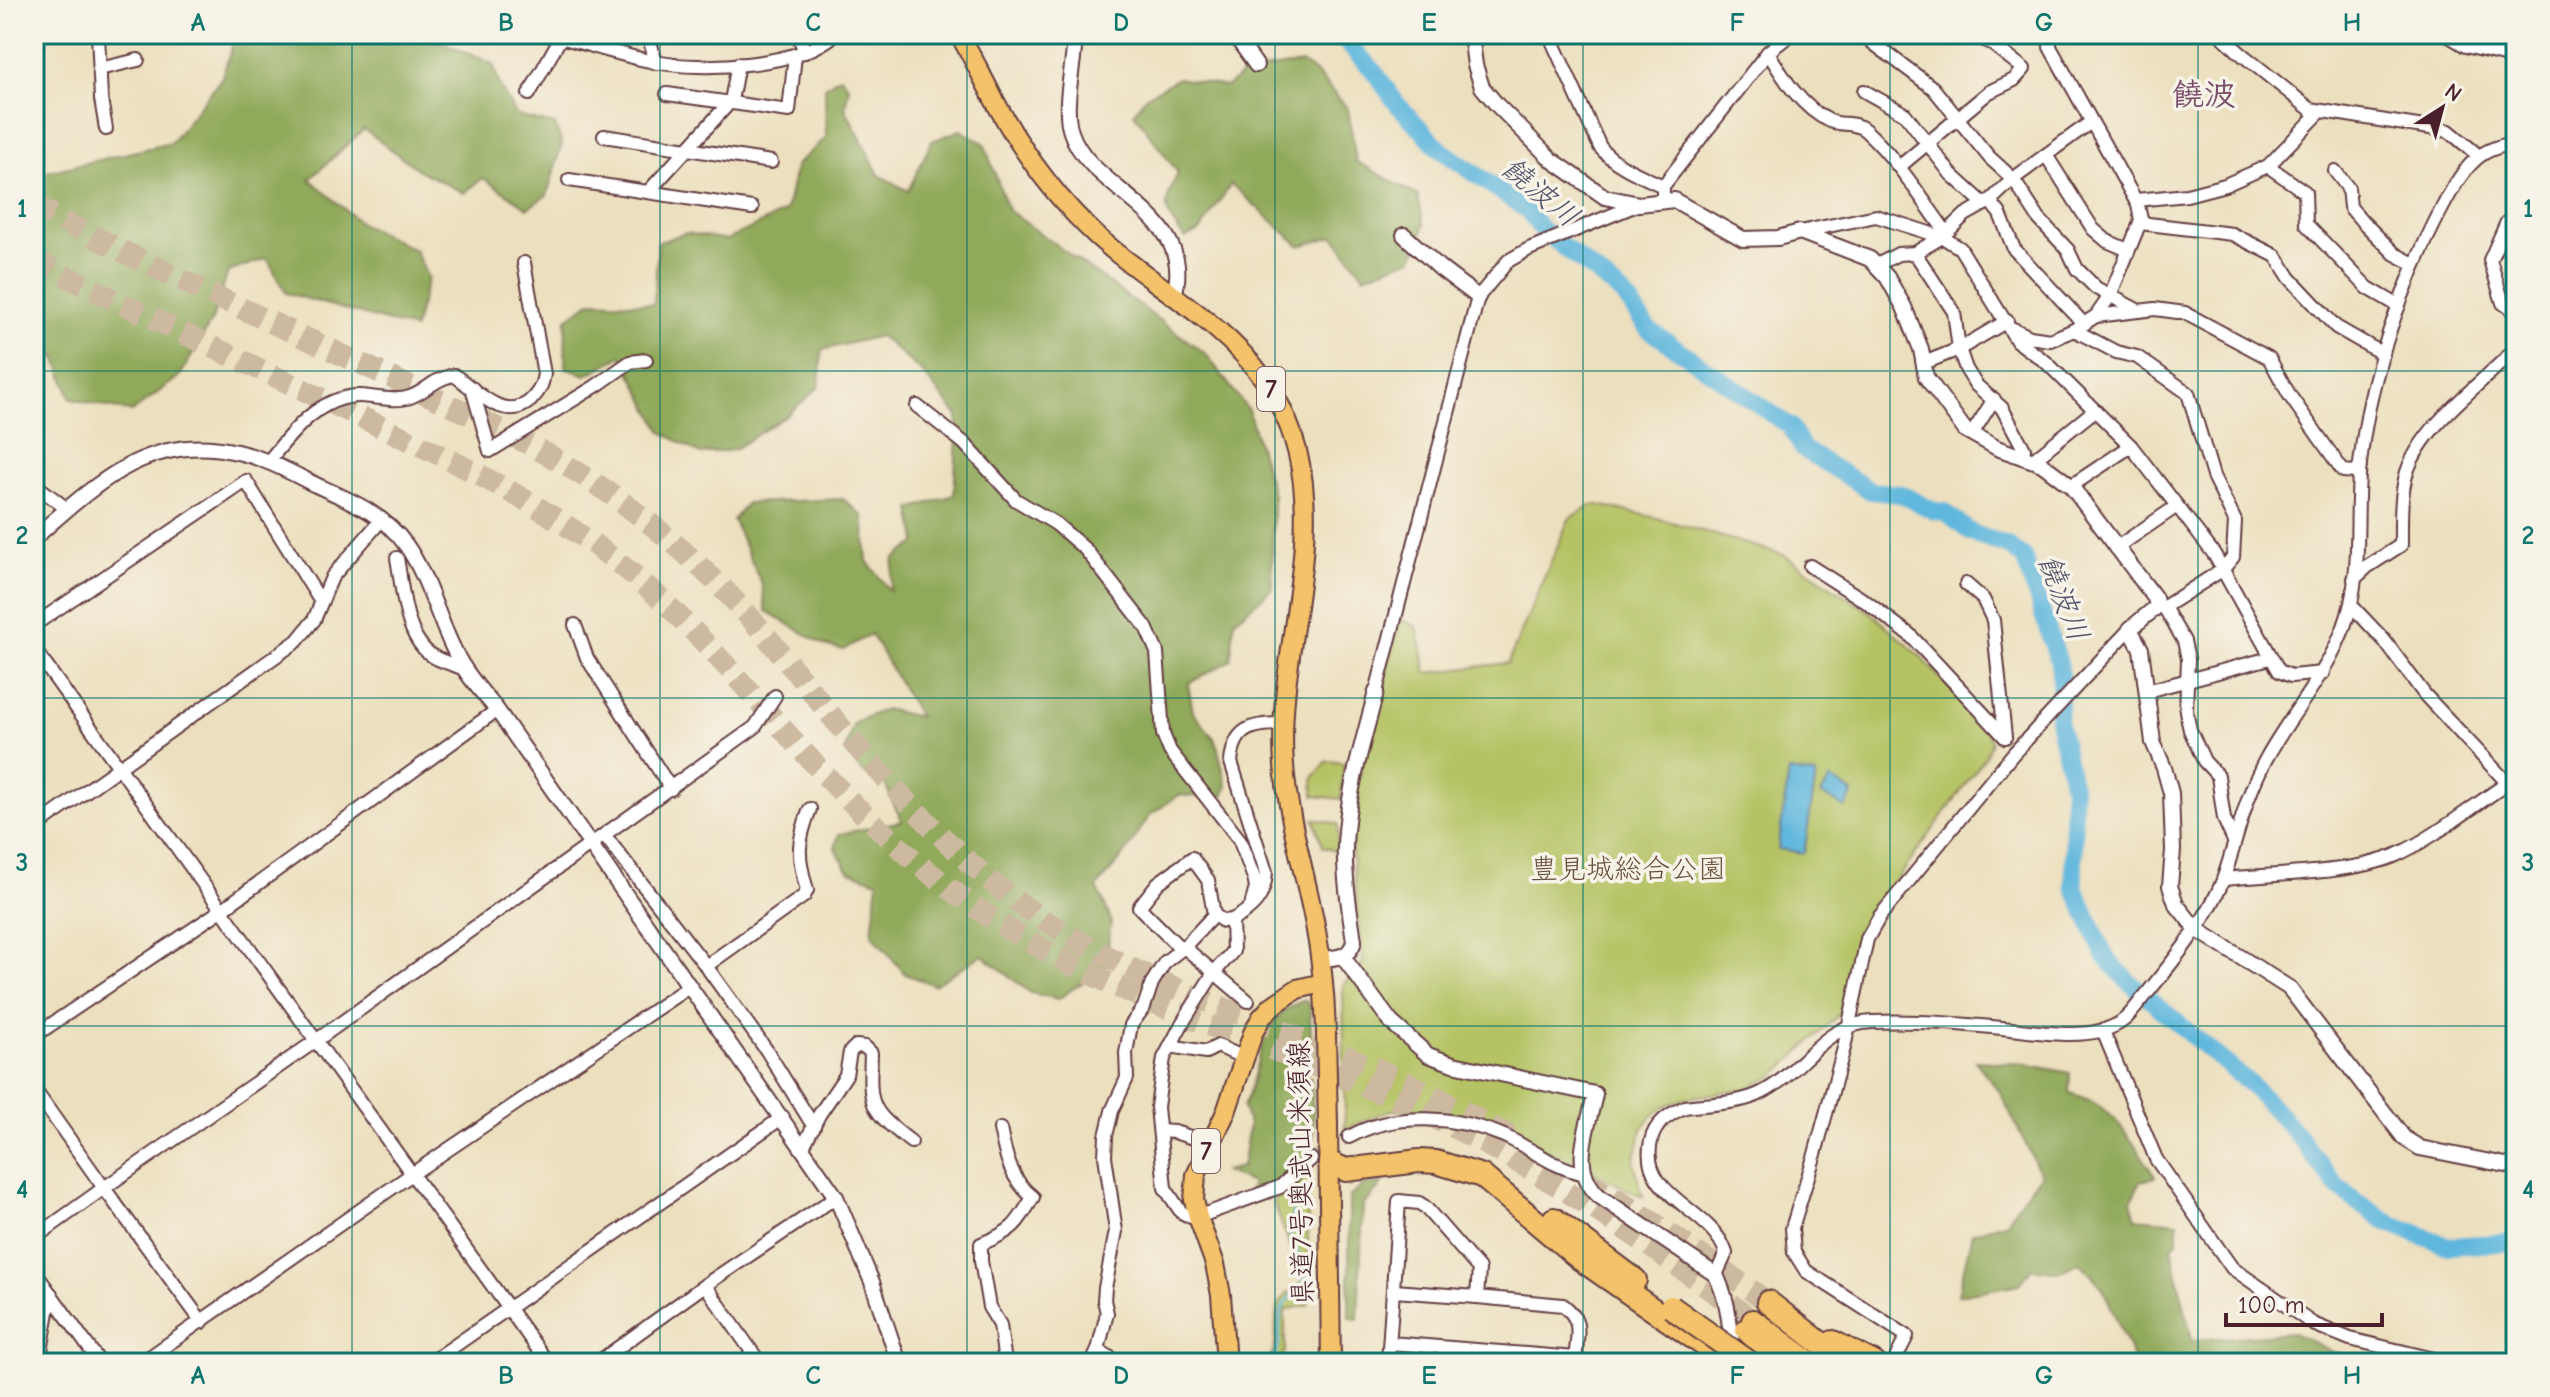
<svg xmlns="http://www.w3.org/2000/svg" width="2550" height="1397" viewBox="0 0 2550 1397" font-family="'Comic Neue','Klee One',sans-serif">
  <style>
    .green { fill: #b5c365; stroke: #807148; stroke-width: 2 }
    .forest { fill: #90a95a; stroke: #6d6442; stroke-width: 2 }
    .water { fill: #61b7dd; stroke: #566b84; stroke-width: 2 }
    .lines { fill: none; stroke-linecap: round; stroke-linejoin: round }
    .stream { stroke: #61b7dd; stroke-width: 3 }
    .river { stroke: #61b7dd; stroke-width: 18 }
    .minor-tunnel { stroke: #ccb9a0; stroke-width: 12; stroke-dasharray: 12 6; stroke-linecap: butt }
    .motorway-tunnel { stroke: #ccb9a0; stroke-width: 22; stroke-dasharray: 22 11; stroke-linecap: butt }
    .minor-casing { stroke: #623c41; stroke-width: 16 }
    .tertiary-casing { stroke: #623c41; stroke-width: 18 }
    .primary-casing { stroke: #623c41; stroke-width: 22 }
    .motorway-casing { stroke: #623c41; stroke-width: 26 }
    .minor { stroke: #fff; stroke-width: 12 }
    .tertiary { stroke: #fff; stroke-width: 14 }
    .primary { stroke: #f4c26a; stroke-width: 18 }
    .motorway { stroke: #f4c26a; stroke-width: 22 }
    .primary-bridge-casing { stroke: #623c41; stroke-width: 22; stroke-linecap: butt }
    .motorway-bridge-casing { stroke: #623c41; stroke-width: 26; stroke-linecap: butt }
    .primary-bridge { stroke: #f4c26a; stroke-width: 18 }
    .motorway-bridge { stroke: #f4c26a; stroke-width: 22 }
    .grid { fill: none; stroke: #0f766e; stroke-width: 2; stroke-opacity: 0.55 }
    .labels { text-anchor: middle; stroke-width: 7; stroke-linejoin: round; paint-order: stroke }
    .shield { fill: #f7f3e8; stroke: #7e5f64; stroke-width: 2 }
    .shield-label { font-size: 26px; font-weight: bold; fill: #4a1f2b }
    .park-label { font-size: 28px; fill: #6a503c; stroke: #f7f3e8 }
    .street-label { font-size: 28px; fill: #4a1f2b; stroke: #f7f3e8 }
    .water-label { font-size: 30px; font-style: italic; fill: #525469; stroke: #f7f3e8 }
    .quarter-label { font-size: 32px; font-weight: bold; fill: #7a4e6b; stroke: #f7f3e8 }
    .neatline { fill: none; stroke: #0f766e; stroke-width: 3 }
    .grid-label { font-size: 26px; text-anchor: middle; font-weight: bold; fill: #0f766e }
  </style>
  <rect width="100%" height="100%" fill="#f7f3e8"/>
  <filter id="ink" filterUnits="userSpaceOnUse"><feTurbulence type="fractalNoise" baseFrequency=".0125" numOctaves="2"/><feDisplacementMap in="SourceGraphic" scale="16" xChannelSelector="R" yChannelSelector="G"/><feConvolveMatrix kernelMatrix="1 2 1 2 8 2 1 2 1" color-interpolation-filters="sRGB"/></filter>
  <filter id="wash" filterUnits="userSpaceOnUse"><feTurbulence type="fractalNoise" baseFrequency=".006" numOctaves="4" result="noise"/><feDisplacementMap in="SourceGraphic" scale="32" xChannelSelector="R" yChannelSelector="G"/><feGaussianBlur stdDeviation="1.8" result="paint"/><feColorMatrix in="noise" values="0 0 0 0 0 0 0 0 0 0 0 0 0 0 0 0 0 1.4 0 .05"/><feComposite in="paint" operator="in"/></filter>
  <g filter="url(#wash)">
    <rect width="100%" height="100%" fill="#ecdfbd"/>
    <!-- green -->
    <g class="green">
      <polygon points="1594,504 1657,518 1784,555 1874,615 1920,656 1984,725 1991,742 1985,757 1857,936 1840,1014 1773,1077 1748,1088 1687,1098 1665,1106 1653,1115 1642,1129 1634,1162 1643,1197 1478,1117 1428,1110 1391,1110 1345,1129 1343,985 1363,963 1350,834 1362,763 1400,619 1417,627 1427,673 1508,663 1569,519"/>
      <polygon points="1327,761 1344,763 1341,799 1314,796 1313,778"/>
      <polygon points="1314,819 1338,824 1338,852 1323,847"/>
      <path d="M1308 1171V1305L1285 1310V1351L1278 1363H1264C1284 1349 1270 1323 1280 1303 1284 1293 1297 1288 1303 1280L1273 1201C1286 1191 1295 1179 1308 1171Z"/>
    </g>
    <!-- forest -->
    <g class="forest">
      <polygon points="236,34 339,34 359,43 435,39 493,64 501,89 517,116 555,125 562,144 547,195 528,208 483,178 464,193 420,171 364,129 310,179 360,223 415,250 428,278 414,329 286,293 267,258 228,272 212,320 180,376 132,412 71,399 57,359 34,334 34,175 171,143 222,77"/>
      <polygon points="2467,34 2516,34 2516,49 2482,41"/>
      <path d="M1302 63 1318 75 1348 109 1356 161 1418 196 1424 226 1413 258 1364 276 1334 236 1300 246 1231 184 1200 231 1185 238C1161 210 1163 207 1178 173L1134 113 1145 97 1178 78 1227 87 1244 72Z"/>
      <polygon points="840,76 849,87 845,108 879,175 908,191 932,141 960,130 984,143 1008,210 1206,354 1248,410 1273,494 1272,589 1234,621 1231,660 1188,684 1193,712 1216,741 1227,787 1222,799 1179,795 1150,815 1125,854 1097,887 1111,920 1106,966 1058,999 1031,993 982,955 934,985 905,974 872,934 878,881 849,871 835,848 839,834 902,821 884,782 861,771 845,750 854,723 885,709 919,717 871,634 843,650 824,645 766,611 762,585 733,520 747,503 843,499 863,516 867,561 890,591 894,559 917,542 911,509 954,495 958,416 921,371 880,336 822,350 819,387 786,416 733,450 701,454 662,432 622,356 586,375 565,367 566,320 591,301 654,304 658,242 686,233 727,240 786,211 796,165 826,138 825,87"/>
      <path d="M1305 1000 1310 1005 1311 1039 1296 1035 1287 1069 1311 1078C1312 1099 1315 1121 1313 1141 1310 1170 1271 1185 1248 1194L1252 1183 1224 1171 1242 1167 1249 1125 1243 1107C1264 1065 1252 1020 1305 1000Z"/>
      <path d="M1975 1061 2025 1064 2070 1073 2069 1093C2113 1103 2132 1141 2155 1177L2140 1182 2131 1201 2136 1218 2178 1222V1240L2171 1248 2192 1340 2294 1333 2333 1352 2372 1363H2135L2103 1288 2080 1262 2059 1272 2032 1268 2020 1284 1958 1295 1972 1233 2007 1222 2023 1197 2041 1175 2000 1092Z"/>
      <polygon points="1383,1183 1363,1206 1358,1319 1349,1318 1349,1197 1363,1186"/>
    </g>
    <!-- water -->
    <g class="water">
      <polygon points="1789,771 1816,775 1804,853 1778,849"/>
      <polygon points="1831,779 1853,793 1845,808 1821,794"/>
    </g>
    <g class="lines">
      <!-- stream -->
      <path class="stream" d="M1269 1363C1286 1344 1274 1328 1283 1307 1289 1295 1302 1289 1307 1276L1289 1232 1294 1208 1290 1196"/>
      <!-- river -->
      <polyline class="river" points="1338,34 1373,70 1397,104 1441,150 1528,211 1541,229 1624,295 1648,329 1790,426 1803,449 1871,491 1901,494 1934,511 1945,512 1971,533 2007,545 2024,558 2059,663 2061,682 2058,720 2073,787 2074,886 2105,956 2129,982 2250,1084 2289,1125 2338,1187 2357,1202 2387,1222 2448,1246 2516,1242"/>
    </g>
  </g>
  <g filter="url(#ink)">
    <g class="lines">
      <!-- minor-tunnel -->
      <polyline class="minor-tunnel" points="1311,1159 1349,1137"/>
      <!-- motorway-tunnel -->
      <g class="motorway-tunnel">
        <path d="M34 205C151 269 274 323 394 379 464 412 535 443 599 486 646 518 689 554 729 595 776 643 816 700 861 751 902 797 945 843 993 883 1107 976 1250 1014 1384 1072 1427 1091 1469 1115 1511 1137"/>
        <path d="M34 260C138 313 243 361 348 411 438 454 528 494 608 555 685 612 745 689 810 759 870 824 936 885 1012 931 1127 1002 1255 1039 1378 1092 1516 1151 1633 1231 1753 1321"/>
        <polyline points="1585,1180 1635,1210 1768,1302"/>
      </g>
      <!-- minor casing -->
      <g class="minor-casing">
        <g id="minor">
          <polyline points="98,34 101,99 106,129"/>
          <path d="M547 34C583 42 618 55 655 62 702 71 799 67 835 34"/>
          <polyline points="648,34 656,63"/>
          <polyline points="798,34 805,52"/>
          <path d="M1549 34 1600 147C1615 166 1642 176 1663 186"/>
          <polyline points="1876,34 1873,43 1933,88 1989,157 2013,179 2039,219 2068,250 2077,269 2096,288 2139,311"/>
          <polyline points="2220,34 2239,52 2310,109 2449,131 2479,156"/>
          <polyline points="34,46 37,46"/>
          <path d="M1768 52C1782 76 1802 109 1830 121 1841 126 1854 121 1865 130 1897 159 1921 198 1946 232"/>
          <polyline points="99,69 138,60"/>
          <polyline points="1864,91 1905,114 1951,174 1984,204"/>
          <polyline points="529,94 561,37"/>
          <polyline points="667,94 789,111 795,55"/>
          <polyline points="604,136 771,162"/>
          <polyline points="2046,155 2093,229 2107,241 2128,250"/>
          <polyline points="2268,166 2305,192 2306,224 2368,288 2399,306"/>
          <polyline points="1899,167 1989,92 2014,80 2024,69 1992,44 1974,34"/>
          <polyline points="2335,171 2348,188 2350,207 2362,221 2395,254 2414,264"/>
          <polyline points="569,180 752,208"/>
          <polyline points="648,192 731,101 738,64"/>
          <polyline points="1663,199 1663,186 1768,52 1791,34"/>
          <polyline points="2136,200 2187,195 2225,185 2268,166 2321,111"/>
          <polyline points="1990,201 2013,179 2091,122"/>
          <polyline points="2140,223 2232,234 2276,256 2290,278 2336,327 2383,354"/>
          <polyline points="2516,225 2507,222 2490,260 2503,303 2516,312"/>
          <polyline points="1800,232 1876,216 1942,237 1960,248 2017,341 2046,362 2131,446 2214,554 2279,671 2291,676 2323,673"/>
          <polyline points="1915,253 1954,312 1959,349 1966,369 1976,385 2002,408 2024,449 2022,455"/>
          <polyline points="1877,265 1898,254 1915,253 1942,237 1965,215 1990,201 2000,214 2014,249 2084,324"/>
          <polyline points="2096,316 2155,309 2185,313 2269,358 2290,396 2343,471 2355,472 2360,466"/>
          <polyline points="2011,328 2030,337 2050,340 2074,330 2096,316 2110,296 2141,220 2138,205 2050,47 2050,34"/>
          <polyline points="2074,330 2116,352 2137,357 2188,393 2213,476 2235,521 2233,557 2222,570 2164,607 2157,606"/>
          <polyline points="1924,363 1959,349 2007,321"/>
          <polyline points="472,388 490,451 596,386 630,362 646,360"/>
          <polyline points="917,406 964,443 1016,500 1056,524 1086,550 1146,627 1157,652 1163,734 1170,751 1239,839 1254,878 1256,888 1252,902"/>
          <polyline points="1972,434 1994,399"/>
          <polyline points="2033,460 2095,410"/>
          <path d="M268 462C291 433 320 395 361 396 376 397 396 402 410 397 427 391 431 380 454 375 476 390 504 423 530 401 539 392 542 386 544 374L524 263"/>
          <polyline points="2071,486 2131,446"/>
          <polyline points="34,490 41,489 67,509"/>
          <polyline points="2116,548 2177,506"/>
          <path d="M397 558C403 589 404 639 434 657 443 662 455 665 464 669"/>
          <polyline points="1810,566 1865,601 1910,635 2005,737"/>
          <path d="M2354 579 2367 567 2401 545C2401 522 2400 494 2407 472 2423 424 2482 384 2516 348"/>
          <polyline points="1966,584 1983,599 1993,620 2005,737"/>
          <polyline points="2351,605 2384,640 2425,695 2516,792"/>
          <polyline points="2164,607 2184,641 2188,659 2186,711 2190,730 2204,761 2218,776 2224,819 2234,841"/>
          <polyline points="34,625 246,481 321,602"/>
          <polyline points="575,625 587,658 671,789"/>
          <polyline points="34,649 548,1363"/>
          <polyline points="2147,691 2270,658"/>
          <polyline points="1376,692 1478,297 1508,261 1529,249 1639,204"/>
          <path d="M1282 724C1251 724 1234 728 1231 762L1266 872C1265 897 1253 909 1232 920L1233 951 1213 974 1183 1022 1164 1058 1157 1107 1165 1188 1181 1212 1191 1217H1198L1280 1187 1311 1159"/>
          <polyline points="34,828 297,641 314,620 332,577 382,519"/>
          <polyline points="605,836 706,966 767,1051 814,1127"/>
          <path d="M2224 879C2272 874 2350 874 2394 856 2431 840 2473 806 2508 783"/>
          <polyline points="1214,915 1184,947 1177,945 1139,907 1158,883 1192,858 1208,880 1214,915 1223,921 1232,920"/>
          <path d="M706 966 804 896 807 890C797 856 797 842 810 809"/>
          <polyline points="2103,1031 2156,1159 2232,1268 2313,1324 2350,1339 2438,1360 2440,1363"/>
          <polyline points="34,1036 223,909 497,710"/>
          <polyline points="1170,1046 1206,1052 1218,1046 1244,1058"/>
          <polyline points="34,1089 104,1188 317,1040 755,727 775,696"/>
          <path d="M1000 1129C1005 1154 1011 1181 1033 1197 1016 1226 1013 1231 981 1244V1261L989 1307 1000 1325 1005 1363"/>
          <polyline points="1160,1131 1174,1132 1210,1143"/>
          <path d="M1349 1137C1395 1111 1456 1116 1504 1136 1531 1148 1554 1168 1582 1173"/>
          <path d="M803 1147 819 1115 846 1075 850 1052 856 1046 865 1047 871 1053C869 1107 869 1109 911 1142"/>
          <polyline points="37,1236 104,1188 202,1322"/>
          <polyline points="34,1271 100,1363"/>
          <path d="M1716 1275 1726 1253C1712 1208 1638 1197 1651 1141 1655 1123 1669 1114 1685 1107 1708 1104 1735 1104 1757 1095 1801 1076 1820 1024 1872 1022 1919 1020 1965 1024 2011 1029 2030 1031 2050 1034 2070 1034 2088 1034 2111 1031 2125 1019 2132 1013 2138 1004 2144 997 2171 964 2212 915 2225 874 2238 835 2246 794 2267 757 2295 706 2338 663 2351 603 2361 558 2355 510 2360 464 2369 379 2398 296 2436 220 2447 199 2458 175 2476 159 2486 150 2502 145 2516 143"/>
          <polyline points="705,1285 760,1363"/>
          <polyline points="1394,1291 1477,1297"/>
          <polyline points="1390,1343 1575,1358"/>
          <polyline points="1098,1350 1119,1363"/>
          <polyline points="1897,1356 1907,1336 1806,1271 1794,1252 1792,1228 1815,1154 1844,1048 1867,939 1880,916 2013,754 2130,629"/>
          <polyline points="39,1363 51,1294"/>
          <polyline points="141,1363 412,1174 690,986"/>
          <polyline points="430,1363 783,1117"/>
          <polyline points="597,1363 705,1285 836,1197"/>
          <polyline points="1092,1363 1098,1350 1107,1313 1104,1300 1105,1288 1116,1231 1105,1156 1106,1136 1112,1111 1127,1078 1126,1053 1131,1025 1144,1007 1152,983 1165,962 1184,947 1248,1001"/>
          <path d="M1388 1363 1399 1201 1419 1203 1425 1207 1479 1269 1477 1297 1563 1305C1585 1321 1576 1338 1575 1363"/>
        </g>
      </g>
      <!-- tertiary casing -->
      <g class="tertiary-casing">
        <g id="tertiary">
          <path d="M1075 34C1075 63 1062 105 1071 132 1090 192 1198 213 1174 296"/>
          <polyline points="1234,34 1256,65"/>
          <polyline points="1471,34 1475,65 1482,87 1497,105 1552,160 1605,197 1639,204 1674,200 1743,239 1778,238 1800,232 1870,259 1887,277 1904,307 1921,349 1926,377 1965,430 1997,448 2042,464 2071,486 2155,598 2157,606 2154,609 2130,629 2141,649 2153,742 2164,768 2171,793 2173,850 2170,886 2176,904 2196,929 2289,988 2404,1138 2420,1148 2516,1167"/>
          <polyline points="2448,34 2466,45 2516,57"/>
          <polyline points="1404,235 1441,269 1478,297"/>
          <path d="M34 538C95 485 149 431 237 452 265 458 290 472 316 485 349 500 384 514 406 545 429 578 438 620 457 656 467 676 483 693 497 710L836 1197 872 1282 899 1363"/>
          <path d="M1343 957 1391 1022 1428 1055 1453 1064 1595 1094C1588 1130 1569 1168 1599 1196L1716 1275C1731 1308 1728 1322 1734 1355"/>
          <path d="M1321 959C1336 958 1350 958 1354 941 1349 905 1342 867 1346 831 1350 783 1364 738 1376 692"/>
        </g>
      </g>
      <!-- primary casing -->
      <g class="primary-casing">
        <g id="primary">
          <path d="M959 34C975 60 987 88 1002 114 1028 160 1059 201 1098 237 1151 285 1220 319 1263 378 1349 496 1274 634 1284 765 1288 820 1305 872 1315 925 1322 961 1325 997 1326 1033"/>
          <polyline points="1328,1125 1331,1363"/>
          <polyline points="1226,1363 1221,1295 1215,1264 1198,1217 1194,1200 1196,1175 1226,1112 1253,1033 1261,1018 1272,1006 1297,989 1323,983"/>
        </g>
      </g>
      <!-- motorway casing -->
      <g class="motorway-casing">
        <g id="motorway">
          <polyline points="1330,1163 1346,1170 1419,1161 1436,1162 1482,1176 1579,1258 1730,1363"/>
          <polyline points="1554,1219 1635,1280"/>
          <polyline points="1768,1302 1846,1363"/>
          <polyline points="1753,1321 1810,1363"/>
          <polyline points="1747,1330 1780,1363"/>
          <polyline points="1833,1342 1874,1363"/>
        </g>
      </g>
      <!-- minor -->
      <use href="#minor" class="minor"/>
      <!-- tertiary -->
      <use href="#tertiary" class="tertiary"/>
      <!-- primary -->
      <use href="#primary" class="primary"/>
      <!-- motorway -->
      <use href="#motorway" class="motorway"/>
      <!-- primary-bridge casing -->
      <g class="primary-bridge-casing">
        <polyline id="primary-bridge" points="1326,1033 1328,1125"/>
      </g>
      <!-- motorway-bridge casing -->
      <g class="motorway-bridge-casing">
        <polyline id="motorway-bridge" points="1671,1307 1750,1363"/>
      </g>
      <!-- primary-bridge -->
      <use href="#primary-bridge" class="primary-bridge"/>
      <!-- motorway-bridge -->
      <use href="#motorway-bridge" class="motorway-bridge"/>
    </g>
  </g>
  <!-- grid -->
  <path class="grid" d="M352 34V1363M660 34V1363M967 34V1363M1275 34V1363M1583 34V1363M1890 34V1363M2198 34V1363M34 371H2516M34 698H2516M34 1026H2516"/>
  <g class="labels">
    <!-- shield labels -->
    <g class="shield">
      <rect x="1257" y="367" width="28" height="44" rx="6"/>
      <rect x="1192" y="1129" width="28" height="44" rx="6"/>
    </g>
    <g class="shield-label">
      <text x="1271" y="398">7</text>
      <text x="1206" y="1160">7</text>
    </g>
    <!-- park labels -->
    <g class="park-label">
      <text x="1628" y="878">豊見城総合公園</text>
    </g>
    <!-- street labels -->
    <g class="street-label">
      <text transform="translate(1300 1173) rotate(-91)" y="10">県道7号奥武山米須線</text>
    </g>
    <!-- water labels -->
    <g class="water-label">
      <text transform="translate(1541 192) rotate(40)" y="10">饒波川</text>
      <text transform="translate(2064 598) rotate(69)" y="10">饒波川</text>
    </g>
    <!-- quarter labels -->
    <g class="quarter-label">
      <text x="2204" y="105">饒波</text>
    </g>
  </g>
  <!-- margin -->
  <rect width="2550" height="1397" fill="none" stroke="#f7f3e8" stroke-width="88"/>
  <!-- north arrow -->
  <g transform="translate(2442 108) rotate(36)" stroke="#f7f3e8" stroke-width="6" paint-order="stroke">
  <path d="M0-6L14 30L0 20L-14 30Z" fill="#4a1f2b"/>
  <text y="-12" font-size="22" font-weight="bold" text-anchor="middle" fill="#4a1f2b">N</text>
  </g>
  <!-- scale -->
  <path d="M2226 1313v12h156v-12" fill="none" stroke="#4a1f2b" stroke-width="4"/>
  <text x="2238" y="1313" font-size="24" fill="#4a1f2b" stroke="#f7f3e8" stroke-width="6" paint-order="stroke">100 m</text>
  <rect x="44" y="44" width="2462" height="1309" class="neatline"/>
  <g class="grid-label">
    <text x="198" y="31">A</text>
    <text x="506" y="31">B</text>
    <text x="813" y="31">C</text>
    <text x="1121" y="31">D</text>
    <text x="1429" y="31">E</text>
    <text x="1737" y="31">F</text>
    <text x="2044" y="31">G</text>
    <text x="2352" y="31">H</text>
    <text x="22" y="217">1</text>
    <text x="2528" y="217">1</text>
    <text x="22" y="544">2</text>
    <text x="2528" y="544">2</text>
    <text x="22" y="871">3</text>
    <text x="2528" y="871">3</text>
    <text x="22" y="1198">4</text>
    <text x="2528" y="1198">4</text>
    <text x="198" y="1384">A</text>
    <text x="506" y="1384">B</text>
    <text x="813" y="1384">C</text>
    <text x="1121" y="1384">D</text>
    <text x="1429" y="1384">E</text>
    <text x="1737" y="1384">F</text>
    <text x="2044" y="1384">G</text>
    <text x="2352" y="1384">H</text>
  </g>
</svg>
